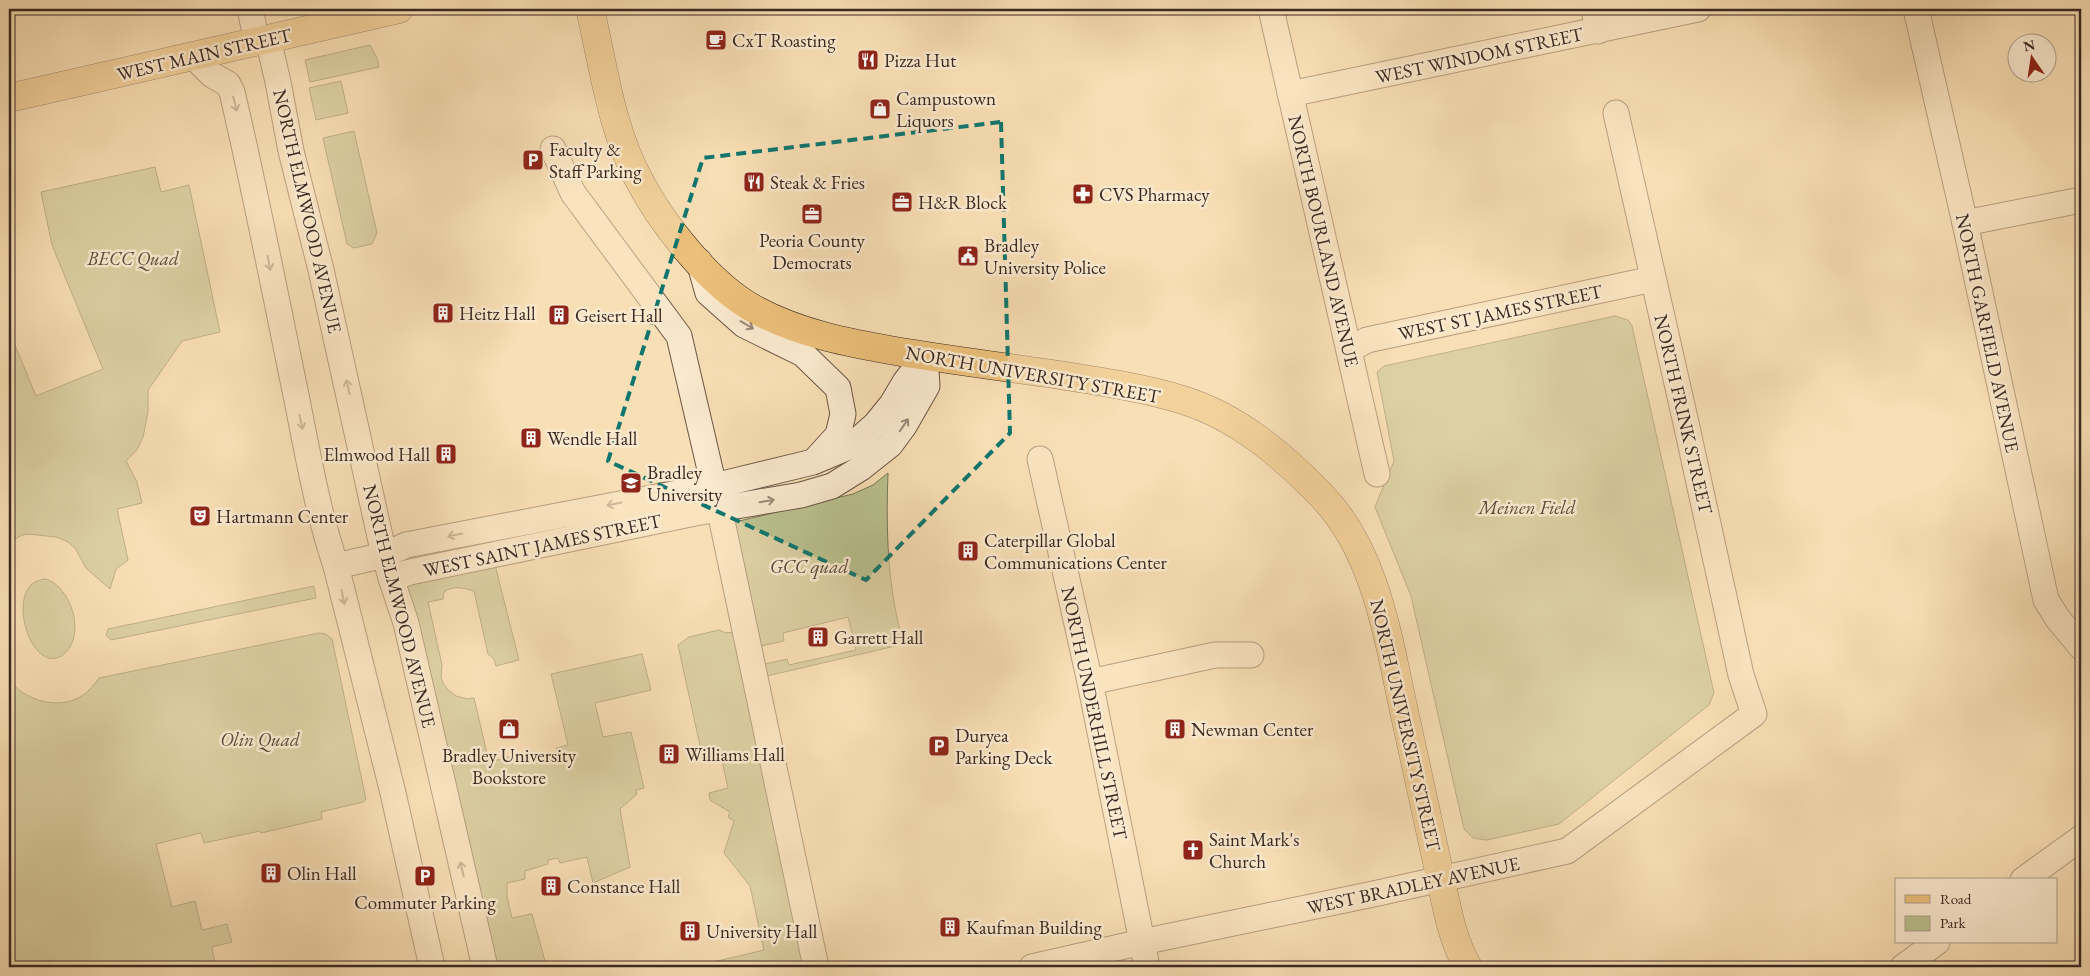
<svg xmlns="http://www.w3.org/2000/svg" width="2090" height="976" viewBox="0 0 2090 976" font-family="'EB Garamond',serif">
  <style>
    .green { fill: #bac290; stroke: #7a7659 }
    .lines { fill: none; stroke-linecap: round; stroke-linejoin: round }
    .minor-casing { stroke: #6a5647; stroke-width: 27 }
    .major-casing { stroke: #3a2922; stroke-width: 29 }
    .minor { stroke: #fbeacf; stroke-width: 25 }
    .major { stroke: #ecc07a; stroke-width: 28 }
    .oneway { stroke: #9a8a78 }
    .marked { fill: none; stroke: #0f766e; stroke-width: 4; stroke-dasharray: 10 6; stroke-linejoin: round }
    .labels { text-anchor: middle; stroke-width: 5; stroke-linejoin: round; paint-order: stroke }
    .poi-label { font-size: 19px; fill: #3a2922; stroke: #fbeacf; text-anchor: start }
    .street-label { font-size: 19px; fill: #3a2922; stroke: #fbeacf }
    .park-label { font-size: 19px; font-style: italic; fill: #5a4f3e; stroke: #fbeacf }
  </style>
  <rect width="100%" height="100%" fill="#f9dfb5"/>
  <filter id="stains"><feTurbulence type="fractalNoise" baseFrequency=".004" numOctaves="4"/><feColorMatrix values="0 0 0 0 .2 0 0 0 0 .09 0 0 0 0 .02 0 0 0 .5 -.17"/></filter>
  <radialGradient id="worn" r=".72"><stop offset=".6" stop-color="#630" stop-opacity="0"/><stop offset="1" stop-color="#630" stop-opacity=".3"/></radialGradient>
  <!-- green -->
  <g class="green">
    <polygon points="370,45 377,58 379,67 310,82 305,60"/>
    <polygon points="341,81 348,113 316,120 309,88"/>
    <polygon points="354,131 377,233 372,244 354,248 347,244 323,138"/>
    <polygon points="155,167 161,192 189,185 220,332 182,341 148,390 148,412 143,437 137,450 126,461 137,482 142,503 117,509 128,560 116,569 110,589 86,568 75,548 68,542 56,537 28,534 22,535 9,543 9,339 12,338 36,396 103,369 52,245 41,192"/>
    <polygon points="1615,316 1628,320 1632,326 1714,693 1709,705 1559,824 1487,840 1473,838 1464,829 1411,596 1375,507 1394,461 1377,372 1384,366"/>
    <path d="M888 473C886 530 887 589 904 644L767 676 765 664 787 659 789 665 856 650 848 617 783 633 784 641 761 646 735 522 853 494 873 485Z"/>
    <path d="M493 557 519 660 496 666 494 659 488 654 474 591C464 588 453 585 444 592L443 599 428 602 442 665 441 677 443 683 448 690 456 696 468 699 474 698 489 762 521 754 523 765 558 756 556 748 568 745 551 674 642 654 651 690 595 703 603 737 631 732 644 788 636 790 637 794 620 809 630 867 593 883 587 857 560 863 558 858 548 860V864L525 871V879L507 883V897L512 918 532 914 545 961 536 963 537 967H494L403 577Z"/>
    <path d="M46 579C71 587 86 634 65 653 32 683 0 581 46 579Z"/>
    <polygon points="314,586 316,598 111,640 106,635 108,629"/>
    <polygon points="719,630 726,633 733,632 805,967 705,967 705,964 764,950 750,886 724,853 734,821 728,817 730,812 710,800 709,793 728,788 720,752 702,755 678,645 689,637"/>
    <path d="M319 633 326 634 332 639 366 799 363 802 321 812 322 819 261 833 260 831 204 843 201 833 156 844 172 907 195 901 202 930 227 924 232 942 212 947 216 967H72L71 962 54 966 53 960 33 964V967H9V680C24 699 53 709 76 699 86 695 93 686 99 678Z"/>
  </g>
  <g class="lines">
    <!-- minor casing -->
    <g class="minor-casing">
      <g id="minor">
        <polyline points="250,9 257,42"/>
        <polyline points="1271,9 1377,474"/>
        <polyline points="1594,9 1598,31"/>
        <polyline points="1916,9 1965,223 2046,600 2058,619 2081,647"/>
        <polyline points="268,39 278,82 291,151 321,270 381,541 391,578 406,623 485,967"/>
        <path d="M193 56 212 75 228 84 232 92C256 194 276 298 297 400 308 456 318 513 336 566L393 793 432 967"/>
        <polyline points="1290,94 1698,9"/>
        <polyline points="553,149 573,193 679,336 722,521 816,967"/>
        <polyline points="1965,223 2081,200"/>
        <polyline points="699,261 708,293 744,325 803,354 838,388 843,414 838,435 817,458"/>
        <polyline points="1349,350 1367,340 1653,279"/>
        <polyline points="1040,459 1090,682 1147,967"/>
        <polyline points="336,566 385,555 406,545 714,486 813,462 851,446 875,425 892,404 905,382 925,356"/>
        <polyline points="391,578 410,572 695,513 801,495 832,486 861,468 890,445 904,426 927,386 925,356"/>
        <polyline points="1090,682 1215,655 1251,655"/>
        <polyline points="2023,880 2081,838"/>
        <polyline points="1032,967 1142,942 1378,893 1567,851 1754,714 1741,675 1686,423 1616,113"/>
        <polyline points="1903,967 1937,942"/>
      </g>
    </g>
    <!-- major casing -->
    <g class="major-casing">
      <g id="major">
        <path d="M590 9C603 64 611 128 638 178 661 223 709 284 754 309 800 334 849 343 901 352 951 360 1003 367 1053 374 1097 381 1141 387 1183 400 1238 417 1282 455 1321 495 1376 551 1388 638 1404 711 1415 761 1426 812 1437 862 1445 896 1450 937 1468 967"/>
        <polyline points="9,98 399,9"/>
      </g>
    </g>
    <!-- minor -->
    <use href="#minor" class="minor"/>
    <!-- major -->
    <use href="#major" class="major"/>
  </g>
  <!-- one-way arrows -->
  <defs><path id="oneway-shaft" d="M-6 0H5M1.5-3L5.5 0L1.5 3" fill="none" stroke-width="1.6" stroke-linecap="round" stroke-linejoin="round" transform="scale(1.25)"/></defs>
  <g class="oneway">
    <use href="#oneway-shaft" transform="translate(235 104) rotate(76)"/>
    <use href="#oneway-shaft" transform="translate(269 263) rotate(79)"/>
    <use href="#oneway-shaft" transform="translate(747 325) rotate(31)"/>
    <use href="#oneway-shaft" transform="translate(348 387) rotate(-103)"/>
    <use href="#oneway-shaft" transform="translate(301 422) rotate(78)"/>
    <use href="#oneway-shaft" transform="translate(904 425) rotate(-56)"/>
    <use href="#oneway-shaft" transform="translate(767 501) rotate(-9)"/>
    <use href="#oneway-shaft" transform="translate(614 504) rotate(169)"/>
    <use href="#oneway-shaft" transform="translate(455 535) rotate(169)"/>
    <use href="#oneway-shaft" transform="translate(343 597) rotate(78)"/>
    <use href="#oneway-shaft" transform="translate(462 869) rotate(-103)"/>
  </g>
  <!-- marked area -->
  <path d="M0 0H2090V976H0ZM1001 122 1010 433 866 580 608 461 703 158Z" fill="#f9dfb5" fill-opacity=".55" fill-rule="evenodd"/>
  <path class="marked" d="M1001 122 1010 433 866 580 608 461 703 158Z"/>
  <!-- icons -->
  <defs>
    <g id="cafe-square" transform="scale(1.125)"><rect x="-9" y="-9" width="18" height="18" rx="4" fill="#8f2418" stroke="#fbeacf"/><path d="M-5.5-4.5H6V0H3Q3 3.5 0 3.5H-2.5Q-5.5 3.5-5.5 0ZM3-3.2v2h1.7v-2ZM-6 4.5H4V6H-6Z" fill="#fff"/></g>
    <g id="restaurant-square" transform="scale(1.125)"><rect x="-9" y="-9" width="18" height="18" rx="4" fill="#8f2418" stroke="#fbeacf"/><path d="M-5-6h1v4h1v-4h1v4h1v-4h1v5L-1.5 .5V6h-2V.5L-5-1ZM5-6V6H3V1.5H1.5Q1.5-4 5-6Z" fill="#fff"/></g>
    <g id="shop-square" transform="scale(1.125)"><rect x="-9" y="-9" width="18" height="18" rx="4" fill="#8f2418" stroke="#fbeacf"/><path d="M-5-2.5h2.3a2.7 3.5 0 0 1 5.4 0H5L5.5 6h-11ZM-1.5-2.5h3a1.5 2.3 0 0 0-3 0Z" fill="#fff"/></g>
    <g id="parking-square" transform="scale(1.125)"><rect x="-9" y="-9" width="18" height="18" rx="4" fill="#8f2418" stroke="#fbeacf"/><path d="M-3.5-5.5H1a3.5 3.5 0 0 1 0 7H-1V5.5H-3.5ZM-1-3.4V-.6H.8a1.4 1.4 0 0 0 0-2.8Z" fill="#fff"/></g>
    <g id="pharmacy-square" transform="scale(1.125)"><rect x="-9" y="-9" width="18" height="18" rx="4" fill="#8f2418" stroke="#fbeacf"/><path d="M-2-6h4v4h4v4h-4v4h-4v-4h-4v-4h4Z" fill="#fff"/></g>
    <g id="office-square" transform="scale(1.125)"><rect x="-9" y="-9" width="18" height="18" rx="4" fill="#8f2418" stroke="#fbeacf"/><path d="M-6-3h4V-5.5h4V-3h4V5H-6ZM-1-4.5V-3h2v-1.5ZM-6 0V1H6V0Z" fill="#fff"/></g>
    <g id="civic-square" transform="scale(1.125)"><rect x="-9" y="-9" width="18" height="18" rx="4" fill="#8f2418" stroke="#fbeacf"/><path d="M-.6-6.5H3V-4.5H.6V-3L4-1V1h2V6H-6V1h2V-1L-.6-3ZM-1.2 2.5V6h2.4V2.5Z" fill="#fff"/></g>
    <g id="building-square" transform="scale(1.125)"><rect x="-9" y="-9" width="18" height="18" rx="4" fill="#8f2418" stroke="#fbeacf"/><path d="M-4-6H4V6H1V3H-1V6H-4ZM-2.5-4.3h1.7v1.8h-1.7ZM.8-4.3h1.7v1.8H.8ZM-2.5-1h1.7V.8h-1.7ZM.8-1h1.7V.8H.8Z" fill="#fff"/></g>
    <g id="university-square" transform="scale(1.125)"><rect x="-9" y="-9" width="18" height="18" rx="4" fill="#8f2418" stroke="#fbeacf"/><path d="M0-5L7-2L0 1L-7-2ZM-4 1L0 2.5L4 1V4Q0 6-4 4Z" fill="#fff"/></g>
    <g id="theatre-square" transform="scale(1.125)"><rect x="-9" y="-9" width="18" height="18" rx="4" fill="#8f2418" stroke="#fbeacf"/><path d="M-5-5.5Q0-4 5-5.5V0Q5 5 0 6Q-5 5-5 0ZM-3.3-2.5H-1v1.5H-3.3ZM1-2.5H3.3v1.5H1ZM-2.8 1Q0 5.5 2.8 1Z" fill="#fff"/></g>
    <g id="church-square" transform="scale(1.125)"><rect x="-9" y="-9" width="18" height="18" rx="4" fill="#8f2418" stroke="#fbeacf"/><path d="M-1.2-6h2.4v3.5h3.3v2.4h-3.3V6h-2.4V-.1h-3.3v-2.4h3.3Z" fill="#fff"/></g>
  </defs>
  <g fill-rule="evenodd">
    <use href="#cafe-square" x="716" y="40"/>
    <use href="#restaurant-square" x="868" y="60"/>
    <use href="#shop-square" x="880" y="109"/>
    <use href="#parking-square" x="533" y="160"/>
    <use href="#restaurant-square" x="754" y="182"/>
    <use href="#pharmacy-square" x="1083" y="194"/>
    <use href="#office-square" x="902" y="202"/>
    <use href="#office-square" x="812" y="214"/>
    <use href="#civic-square" x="968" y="256"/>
    <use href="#building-square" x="443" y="313"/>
    <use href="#building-square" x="559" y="315"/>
    <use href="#building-square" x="531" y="438"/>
    <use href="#building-square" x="446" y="454"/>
    <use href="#university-square" x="631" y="483"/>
    <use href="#theatre-square" x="200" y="516"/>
    <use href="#building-square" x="968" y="551"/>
    <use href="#building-square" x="818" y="637"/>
    <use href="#shop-square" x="509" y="729"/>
    <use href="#building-square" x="1175" y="729"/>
    <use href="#parking-square" x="939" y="746"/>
    <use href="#building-square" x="669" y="754"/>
    <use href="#church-square" x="1193" y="850"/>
    <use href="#building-square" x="271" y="873"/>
    <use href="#parking-square" x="425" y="876"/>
    <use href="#building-square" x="551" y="886"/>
    <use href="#building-square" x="950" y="927"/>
    <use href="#building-square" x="690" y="931"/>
  </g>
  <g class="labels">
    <!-- poi labels -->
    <g class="poi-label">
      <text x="732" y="47">CxT Roasting</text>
      <text x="884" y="67">Pizza Hut</text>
      <text x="896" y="105">Campustown<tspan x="896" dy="22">Liquors</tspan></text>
      <text x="549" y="156">Faculty &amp;<tspan x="549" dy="22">Staff Parking</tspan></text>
      <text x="770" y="189">Steak &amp; Fries</text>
      <text x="1099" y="201">CVS Pharmacy</text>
      <text x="918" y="209">H&amp;R Block</text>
      <text x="812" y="247" text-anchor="middle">Peoria County<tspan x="812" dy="22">Democrats</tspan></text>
      <text x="984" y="252">Bradley<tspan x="984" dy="22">University Police</tspan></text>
      <text x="459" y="320">Heitz Hall</text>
      <text x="575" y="322">Geisert Hall</text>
      <text x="547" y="445">Wendle Hall</text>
      <text x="430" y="461" text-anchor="end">Elmwood Hall</text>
      <text x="647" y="479">Bradley<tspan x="647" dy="22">University</tspan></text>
      <text x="216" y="523">Hartmann Center</text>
      <text x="984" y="547">Caterpillar Global<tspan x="984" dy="22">Communications Center</tspan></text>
      <text x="834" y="644">Garrett Hall</text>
      <text x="1191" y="736">Newman Center</text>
      <text x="955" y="742">Duryea<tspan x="955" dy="22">Parking Deck</tspan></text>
      <text x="685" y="761">Williams Hall</text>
      <text x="509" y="762" text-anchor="middle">Bradley University<tspan x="509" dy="22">Bookstore</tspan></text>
      <text x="1209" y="846">Saint Mark's<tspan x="1209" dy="22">Church</tspan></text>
      <text x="287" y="880">Olin Hall</text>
      <text x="567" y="893">Constance Hall</text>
      <text x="425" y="909" text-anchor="middle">Commuter Parking</text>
      <text x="966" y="934">Kaufman Building</text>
      <text x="706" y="938">University Hall</text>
    </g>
    <!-- street labels -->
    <g class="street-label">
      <text transform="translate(204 54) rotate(-13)" y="7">WEST MAIN STREET</text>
      <text transform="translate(1479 55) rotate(-12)" y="7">WEST WINDOM STREET</text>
      <text transform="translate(308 211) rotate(77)" y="7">NORTH ELMWOOD AVENUE</text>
      <text transform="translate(1324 241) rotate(77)" y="7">NORTH BOURLAND AVENUE</text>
      <text transform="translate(1500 312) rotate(-12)" y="7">WEST ST JAMES STREET</text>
      <text transform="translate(1988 333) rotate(78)" y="7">NORTH GARFIELD AVENUE</text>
      <text transform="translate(1033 374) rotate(10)" y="7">NORTH UNIVERSITY STREET</text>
      <text transform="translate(1684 414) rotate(77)" y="7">NORTH FRINK STREET</text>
      <text transform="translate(542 545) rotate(-12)" y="7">WEST SAINT JAMES STREET</text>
      <text transform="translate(400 606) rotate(76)" y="7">NORTH ELMWOOD AVENUE</text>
      <text transform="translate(1095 713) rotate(78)" y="7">NORTH UNDERHILL STREET</text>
      <text transform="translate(1406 725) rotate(77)" y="7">NORTH UNIVERSITY STREET</text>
      <text transform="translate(1413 885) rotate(-12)" y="7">WEST BRADLEY AVENUE</text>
    </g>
    <!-- park labels -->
    <g class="park-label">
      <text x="133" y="265">BECC Quad</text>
      <text x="1527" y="514">Meinen Field</text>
      <text x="809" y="573">GCC quad</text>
      <text x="260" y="746">Olin Quad</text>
    </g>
  </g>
  <!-- margin -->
  <rect width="2090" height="976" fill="none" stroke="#f9dfb5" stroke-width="30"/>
  <rect x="10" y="10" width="2070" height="956" fill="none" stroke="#3a2922" stroke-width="2.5"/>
  <rect x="15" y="15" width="2060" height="946" fill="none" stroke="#3a2922"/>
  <!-- legend -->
  <rect x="1895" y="878" width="162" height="65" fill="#fbeacf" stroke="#ae9d8a"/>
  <rect x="1905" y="895" width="25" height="8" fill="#ecc07a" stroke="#ae9d8a"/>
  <text x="1940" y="904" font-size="15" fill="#3a2922">Road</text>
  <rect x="1905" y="916" width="25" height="15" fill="#bac290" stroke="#ae9d8a"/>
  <text x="1940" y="928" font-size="15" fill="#3a2922">Park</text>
  <!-- north arrow -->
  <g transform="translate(2032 58) rotate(347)"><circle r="24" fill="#fbeacf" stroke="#ae9d8a"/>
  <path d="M0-4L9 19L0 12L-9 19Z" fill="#8f2418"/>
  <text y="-8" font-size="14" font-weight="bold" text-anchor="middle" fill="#3a2922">N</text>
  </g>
  <rect width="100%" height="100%" filter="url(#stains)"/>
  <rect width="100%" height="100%" fill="url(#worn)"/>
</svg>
